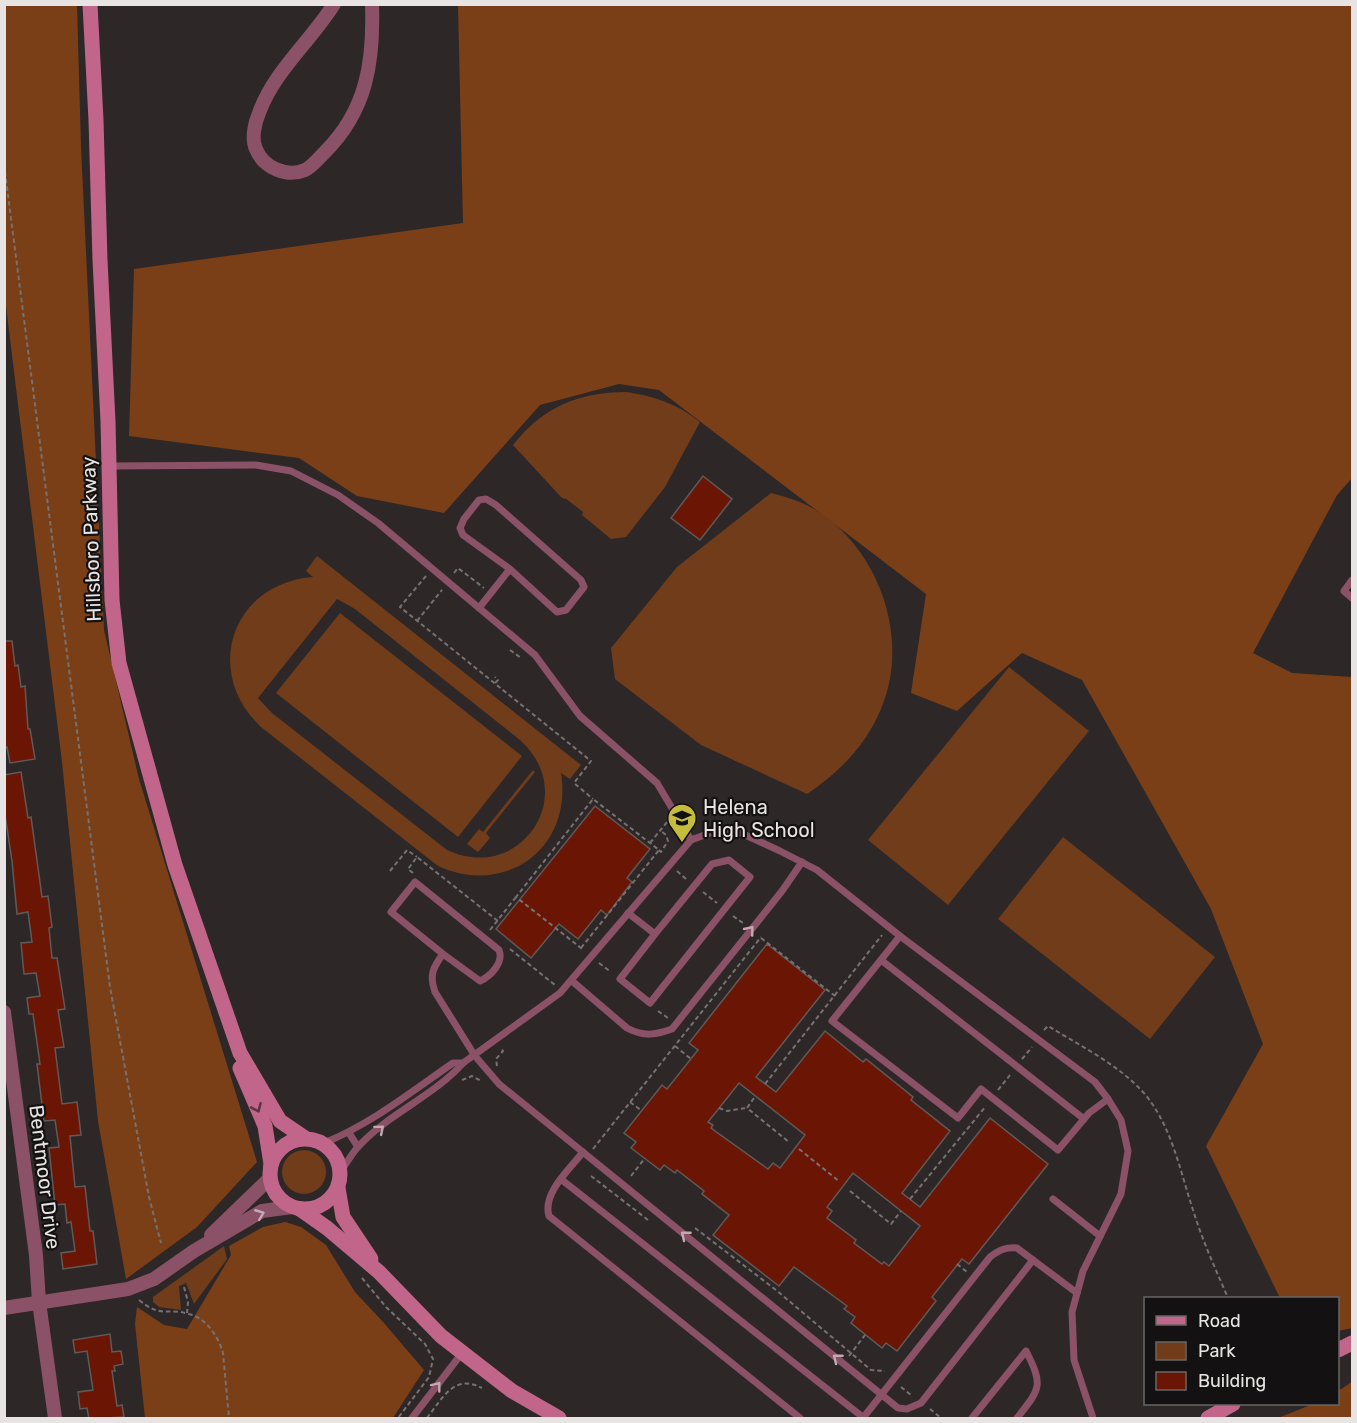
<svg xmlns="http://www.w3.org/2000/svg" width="1357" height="1423" viewBox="0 0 1357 1423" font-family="Rubik,sans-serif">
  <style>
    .green { fill: #703c1a; fill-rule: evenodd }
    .forest { fill: #7b3f18 }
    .building { fill: #6b1505; stroke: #605a58; stroke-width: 1.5; fill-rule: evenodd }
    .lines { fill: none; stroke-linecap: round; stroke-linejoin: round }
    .path { stroke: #767172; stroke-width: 2; stroke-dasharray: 4.5 3; stroke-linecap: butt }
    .lane { stroke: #8b5167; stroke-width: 7 }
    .street { stroke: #8b5167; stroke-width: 14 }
    .secondary { stroke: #c1668a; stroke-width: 15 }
    .oneway { stroke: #c3a9b2 }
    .oneway2 { stroke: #593341 }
    .labels { text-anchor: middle; stroke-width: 4.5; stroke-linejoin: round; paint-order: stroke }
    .street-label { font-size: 20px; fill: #e8e4e4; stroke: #131111 }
    .poi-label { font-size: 20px; fill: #e8e4e4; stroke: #131111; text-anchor: start }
  </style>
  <rect width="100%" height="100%" fill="#2d2728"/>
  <!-- green -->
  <g class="green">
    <path d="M626 392C654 396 678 404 700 422L665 487 626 537 611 539 582 515 583 512 565 498 564 499 561 497 513 445C543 407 579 392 626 392Z"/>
    <path d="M771 493C786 497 801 501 814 509 879 548 911 638 881 709 866 745 839 773 807 794L701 745 615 679 611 648 677 567Z"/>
    <path d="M317 556 581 765 570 779 561 773C573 848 506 897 438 866L261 727C202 672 232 583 313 577L306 571ZM337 599 355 609 520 740C581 795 520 884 447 850L272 713 258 698Z"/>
    <polygon points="340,613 522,756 458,837 276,693"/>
    <polygon points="1009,667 1089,731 948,905 868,840"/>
    <polygon points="533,770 535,772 486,833 490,838 478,852 467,844 479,829 483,832"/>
    <polygon points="1063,837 1215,957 1150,1039 998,919"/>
    <circle cx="304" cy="1172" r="22"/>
    <polygon points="224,1246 227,1259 194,1304 186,1283 179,1286 181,1310 159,1307 153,1302 153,1297"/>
  </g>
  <!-- forest -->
  <g class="forest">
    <polygon points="4,5 77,5 81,147 104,630 139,779 257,1162 197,1227 126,1279 98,1121 62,762 5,298"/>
    <polygon points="458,5 1352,5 1352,478 1337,495 1253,653 1292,673 1352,677 1352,1328 1338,1331 1338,1298 1280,1298 1206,1146 1263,1044 1211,909 1082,680 1022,653 957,711 911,693 926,594 659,390 619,384 540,405 444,513 357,496 299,458 129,436 134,269 463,223"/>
    <polygon points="285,1222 301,1227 326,1245 355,1292 384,1323 424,1370 393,1418 145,1418 135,1324 137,1307 164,1325 187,1329 231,1255 229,1246 263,1227"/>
    <polygon points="1352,1382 1352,1418 1278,1418 1313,1404 1338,1404 1338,1391"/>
  </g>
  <!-- building -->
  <g class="building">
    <polygon points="703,476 732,499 700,540 671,518"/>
    <polygon points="4,641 12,641 15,666 18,665 21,687 25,686 28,729 30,729 35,759 10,763 7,747 4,748"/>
    <polygon points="21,772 28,818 31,817 42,897 48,896 52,927 49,928 52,958 57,958 65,1009 58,1010 64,1047 55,1048 62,1104 77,1102 81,1135 70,1136 75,1187 85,1186 90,1231 93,1231 97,1264 63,1269 61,1253 75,1251 71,1222 67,1223 65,1204 55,1205 49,1148 59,1147 55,1120 44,1121 37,1064 40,1064 33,1014 29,1014 27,998 40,996 36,973 24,974 21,943 32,942 28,912 17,914 12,861 4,808 4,775"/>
    <polygon points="595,806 650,849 627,878 632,882 607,915 601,910 578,939 559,924 531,958 496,929"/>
    <path d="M767 944 825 990 756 1077 776 1092 825 1031 863 1062 866 1059 913 1097 911 1100 950 1131 902 1193 920 1207 990 1118 1048 1164 969 1264 962 1259 932 1297 936 1301 897 1351 886 1343 882 1348 851 1323 855 1317 844 1309 847 1306 794 1267 779 1286 713 1235 729 1215 702 1194 704 1191 677 1170 675 1173 664 1165 660 1170 631 1148 636 1142 624 1133 662 1085 667 1089 698 1050 689 1043ZM739 1083 805 1135 780 1168 773 1163 768 1169 711 1128 713 1125 708 1122ZM853 1173 920 1226 889 1266 884 1262 882 1264 854 1243 856 1240 827 1218 832 1211 827 1207Z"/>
    <polygon points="110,1334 112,1352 121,1351 123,1364 114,1366 115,1371 112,1371 117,1406 122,1405 124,1417 89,1419 87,1408 80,1409 78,1392 93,1390 87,1351 75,1353 73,1340"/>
  </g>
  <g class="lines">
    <!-- path -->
    <g class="path">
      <polyline points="4,164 110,987 149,1197 161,1243"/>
      <polyline points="454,573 458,568 484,588"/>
      <polyline points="426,576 400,607 591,761 574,783 593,799"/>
      <polyline points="417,621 442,590"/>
      <polyline points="510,650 521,658"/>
      <polyline points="495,683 498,680 495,677"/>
      <polyline points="650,843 667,822"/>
      <polyline points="659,850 661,852 668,841 666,835 661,831"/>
      <polyline points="390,871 407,850 417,857"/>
      <polyline points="677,871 686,879"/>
      <polyline points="413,873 408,869 417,857 498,921"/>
      <polyline points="703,892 717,903"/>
      <polyline points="733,916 743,923"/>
      <polyline points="490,930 516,897"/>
      <polyline points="761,938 835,996"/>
      <polyline points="581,948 659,850 593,799 516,897 581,948 583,950"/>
      <polyline points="510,949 555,985"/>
      <polyline points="599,963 611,972"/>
      <polyline points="658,1011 668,1018"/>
      <path d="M1044 1030 1048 1026C1079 1045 1117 1064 1142 1091 1172 1124 1180 1172 1194 1213 1203 1242 1216 1270 1228 1298"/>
      <polyline points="675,1046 691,1059"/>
      <polyline points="1022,1059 1032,1047"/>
      <polyline points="497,1066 496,1059 503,1051 501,1048"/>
      <polyline points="462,1080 472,1076 481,1081"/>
      <polyline points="765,1084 882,935"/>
      <polyline points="998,1090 1010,1075"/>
      <polyline points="754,1098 747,1108 789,1142"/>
      <polyline points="630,1102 642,1111"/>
      <polyline points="719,1108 727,1111 746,1108"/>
      <polyline points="593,1149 761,937"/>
      <polyline points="799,1149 840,1182"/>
      <polyline points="591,1176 648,1220"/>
      <polyline points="631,1176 645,1158"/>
      <polyline points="850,1191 891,1224 901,1211"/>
      <polyline points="910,1199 986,1106"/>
      <polyline points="695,1228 776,1290 871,1370 885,1371"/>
      <polyline points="957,1264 967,1272"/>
      <polyline points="362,1278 386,1307 425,1344 433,1359 429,1377 398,1418"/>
      <polyline points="184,1287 188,1302 187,1313"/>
      <path d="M139 1300C162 1319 167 1307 189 1314 206 1318 218 1336 223 1353L229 1418"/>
      <polyline points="849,1356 865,1335"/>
      <polyline points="901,1387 911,1395"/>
      <polyline points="930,1409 941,1418"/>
      <path d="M427 1418C442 1399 454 1373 482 1388"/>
    </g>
    <!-- lane -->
    <g class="lane">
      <polyline points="110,466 256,465 291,471 338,495 378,523 535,655 580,716 657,783 691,840"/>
      <polyline points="1352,580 1344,591 1352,598"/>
      <polyline points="479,608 510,569 463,535 460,528 464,519 479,500 486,499 496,505 581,580 584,587 566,610 557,612 510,569"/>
      <polyline points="628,913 655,934 620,979 650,1003 750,877 729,860 712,864 655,934"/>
      <polyline points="900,936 832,1021 958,1118 981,1089 1058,1150 1089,1113 1108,1099"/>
      <path d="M443 954 391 912 415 882 499 950C504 962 491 976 480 981L443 954C433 967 429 976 435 992L475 1056 499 1084 898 1408 907 1409 921 1403 1033 1260"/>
      <polyline points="881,960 1084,1119"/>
      <path d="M572 981 627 1028C644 1037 655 1035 672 1029L782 891 802 862"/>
      <polyline points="349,1133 358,1147"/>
      <path d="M324 1143C371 1124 411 1092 453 1063H463"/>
      <path d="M583 1152C570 1169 542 1193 549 1216L800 1418"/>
      <path d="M341 1171C346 1164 351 1155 357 1148 387 1114 433 1097 463 1063L560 993 691 840 710 833H741L780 851 817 870 900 936 1095 1082 1108 1099 1121 1120 1128 1151 1121 1194 1083 1271 1072 1312 1074 1360 1093 1418"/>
      <polyline points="562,1180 864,1418"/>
      <polyline points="1053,1199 1100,1236"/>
      <polyline points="412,1418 462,1353"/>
      <path d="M863 1418 990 1257C999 1250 1006 1247 1017 1248L1077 1293"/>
      <path d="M972 1418 1026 1351C1044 1386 1040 1389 1017 1418"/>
    </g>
    <!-- street -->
    <g class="street">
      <path d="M334 4C311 41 274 71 259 113 255 122 251 139 256 149 263 167 286 178 305 170 312 167 320 157 325 152 367 110 374 61 372 4"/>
      <polyline points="4,1012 36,1255 39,1302 55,1418"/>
      <polyline points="211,1235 270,1178"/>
      <polyline points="4,1308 128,1289 154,1279 194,1251 262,1211 292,1207"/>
    </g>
    <!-- secondary -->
    <g class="secondary">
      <polyline points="90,4 96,120 100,260 108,421 112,600 119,663 175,865 240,1053 280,1121 305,1138"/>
      <polyline points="240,1068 265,1126 271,1164"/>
      <circle cx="305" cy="1174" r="35"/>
      <polyline points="338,1188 343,1217 371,1259"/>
      <polyline points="300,1209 327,1228 379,1272 441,1336 512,1391 559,1418"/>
      <polyline points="1338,1350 1352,1343"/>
      <polyline points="1208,1418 1233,1404"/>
    </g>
  </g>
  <!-- one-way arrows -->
  <defs><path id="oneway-chevron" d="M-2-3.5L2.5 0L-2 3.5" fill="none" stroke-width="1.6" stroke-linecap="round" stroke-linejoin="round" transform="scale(1.5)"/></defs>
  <g class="oneway">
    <use href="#oneway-chevron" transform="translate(750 930) rotate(-51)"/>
    <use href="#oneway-chevron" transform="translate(380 1129) rotate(-40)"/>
    <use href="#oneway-chevron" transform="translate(260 1214) rotate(-22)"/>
    <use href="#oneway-chevron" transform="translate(685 1235) rotate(-141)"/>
    <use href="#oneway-chevron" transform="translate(837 1358) rotate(-141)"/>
    <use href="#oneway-chevron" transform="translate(437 1386) rotate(-52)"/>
  </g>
  <use class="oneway2" href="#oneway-chevron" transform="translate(257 1108) rotate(66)"/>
  <!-- icons -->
  <defs>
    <g id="school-pin" transform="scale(1.5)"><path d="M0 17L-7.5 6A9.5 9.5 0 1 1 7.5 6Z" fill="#c5bc3d" stroke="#131111"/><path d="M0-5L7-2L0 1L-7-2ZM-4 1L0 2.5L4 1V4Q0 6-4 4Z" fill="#111"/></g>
  </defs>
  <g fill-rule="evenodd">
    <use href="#school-pin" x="682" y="818"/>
  </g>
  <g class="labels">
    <!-- street labels -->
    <g class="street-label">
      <text transform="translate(91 539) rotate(-92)" y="7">Hillsboro Parkway</text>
      <text transform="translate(45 1177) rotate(83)" y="7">Bentmoor Drive</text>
    </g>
    <!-- poi labels -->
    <g class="poi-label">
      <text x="703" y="814">Helena<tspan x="703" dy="23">High School</tspan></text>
    </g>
  </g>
  <!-- border -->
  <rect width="1357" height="1423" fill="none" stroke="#e8e4e4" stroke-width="12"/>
  <!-- legend -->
  <rect x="1144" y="1297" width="195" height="108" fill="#131111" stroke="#686565" stroke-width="1.5"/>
  <rect x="1156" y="1316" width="30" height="9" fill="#c1668a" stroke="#686565" stroke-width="1.5"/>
  <text x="1198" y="1327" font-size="18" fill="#e8e4e4">Road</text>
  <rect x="1156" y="1342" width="30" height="18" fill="#703c1a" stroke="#686565" stroke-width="1.5"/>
  <text x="1198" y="1357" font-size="18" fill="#e8e4e4">Park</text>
  <rect x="1156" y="1372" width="30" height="18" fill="#6b1505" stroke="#686565" stroke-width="1.5"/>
  <text x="1198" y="1387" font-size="18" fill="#e8e4e4">Building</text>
</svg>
